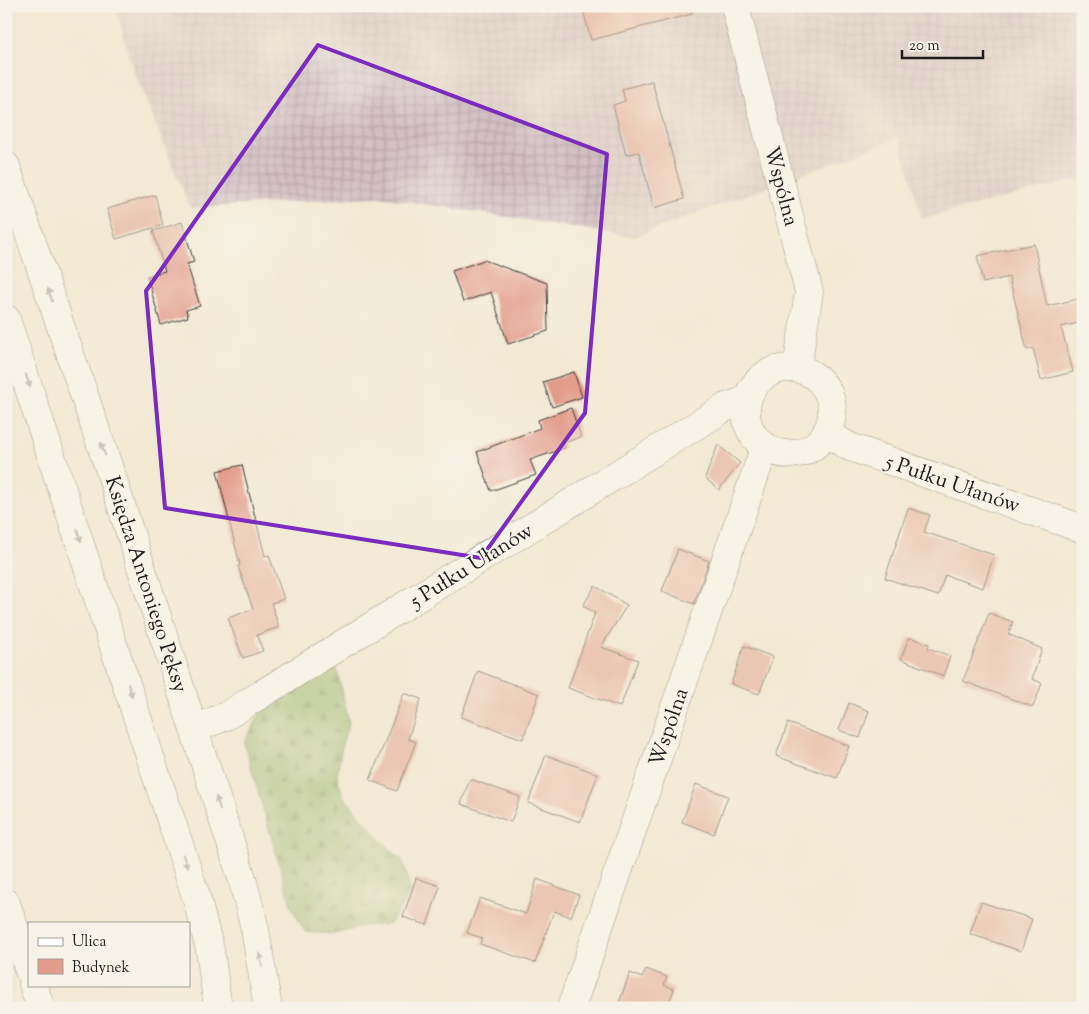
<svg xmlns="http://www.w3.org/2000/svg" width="1089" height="1014" viewBox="0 0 1089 1014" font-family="'Sorts Mill Goudy',serif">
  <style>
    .industrial { fill: url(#industrial-grid) }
    .forest { fill: url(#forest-firs); stroke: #596a44 }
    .building { fill: #e39c8a }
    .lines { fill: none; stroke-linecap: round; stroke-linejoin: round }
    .minor-casing { stroke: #3c3b37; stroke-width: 29 }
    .major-casing { stroke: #3c3b37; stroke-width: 29 }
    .minor { stroke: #fff; stroke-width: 28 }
    .major { stroke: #fff; stroke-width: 28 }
    .oneway { fill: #999 }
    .marked { fill: none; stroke: #7b2cbf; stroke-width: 4; stroke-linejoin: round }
    .labels { text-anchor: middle; stroke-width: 4; stroke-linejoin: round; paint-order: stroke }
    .street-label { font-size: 21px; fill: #1c1c1c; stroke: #f7f3e8 }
  </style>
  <defs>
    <pattern id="industrial-grid" width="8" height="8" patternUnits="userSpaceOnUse" patternTransform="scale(1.25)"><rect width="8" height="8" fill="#d2bec3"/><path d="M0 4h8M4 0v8" fill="none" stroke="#b4a3a7"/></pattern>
    <pattern id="forest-firs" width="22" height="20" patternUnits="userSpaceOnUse" patternTransform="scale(1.25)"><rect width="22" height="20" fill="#96b76b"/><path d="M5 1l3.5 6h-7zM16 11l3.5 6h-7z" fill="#7a9457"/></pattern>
  </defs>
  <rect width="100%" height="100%" fill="#f7f3e8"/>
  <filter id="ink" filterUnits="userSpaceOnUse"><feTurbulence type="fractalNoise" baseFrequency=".02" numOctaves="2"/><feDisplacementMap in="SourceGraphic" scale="10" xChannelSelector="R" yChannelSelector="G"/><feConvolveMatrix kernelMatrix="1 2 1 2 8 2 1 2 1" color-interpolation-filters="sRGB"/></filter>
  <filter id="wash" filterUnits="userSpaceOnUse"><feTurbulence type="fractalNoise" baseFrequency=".0096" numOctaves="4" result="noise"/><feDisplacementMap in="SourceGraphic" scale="20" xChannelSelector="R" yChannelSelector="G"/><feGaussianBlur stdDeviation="1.12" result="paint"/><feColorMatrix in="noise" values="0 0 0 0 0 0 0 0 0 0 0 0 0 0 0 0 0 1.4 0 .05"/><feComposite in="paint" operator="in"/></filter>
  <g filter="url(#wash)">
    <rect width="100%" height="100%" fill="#f2e9d3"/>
    <!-- industrial -->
    <polygon class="industrial" points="115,6 1083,6 1083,178 922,219 899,138 634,237 379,197 190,208 132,67"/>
    <!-- forest -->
    <polygon class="forest" points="337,669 349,724 343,740 337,776 343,796 381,840 403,861 411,893 389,924 364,926 335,934 305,932 292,908 244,743 267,701 323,670"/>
    <g id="blocks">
      <!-- building -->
      <g class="building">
        <polygon points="582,6 691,6 692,14 591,40"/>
        <polygon points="652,81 684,199 654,208 639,152 626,155 613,105 625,101 622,89"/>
        <polygon points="155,195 163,225 116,239 107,209"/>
        <polygon points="182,222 194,262 187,264 200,306 186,310 188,317 161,325 147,276 165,271 153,231"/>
        <polygon points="1034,244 1047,306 1078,299 1083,318 1083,322 1061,327 1073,372 1041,380 1033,348 1027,350 1009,277 983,283 977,256"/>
        <polygon points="484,260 547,283 548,331 508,344 491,292 463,302 452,271"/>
        <polygon points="574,372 582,397 552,407 543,382"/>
        <polygon points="571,408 581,437 563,443 565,448 530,460 536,475 491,491 477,452 540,428 538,420"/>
        <polygon points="718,445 740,463 719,490 705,478"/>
        <polygon points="242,465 265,556 269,555 284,599 271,603 279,627 257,635 263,651 243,658 228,618 253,609 238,566 240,565 217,471"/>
        <polygon points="908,508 930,515 924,532 994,555 983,588 945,575 938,596 885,578"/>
        <polygon points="678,549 709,561 694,604 662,591"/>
        <polygon points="595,586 627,605 601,647 638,660 620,707 568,688 595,613 583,606"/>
        <polygon points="989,613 1013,622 1008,634 1042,649 1032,679 1042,683 1033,707 963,681"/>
        <polygon points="909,637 929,644 928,648 950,656 943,676 901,659"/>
        <polygon points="744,646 773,657 759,694 731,684"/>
        <polygon points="478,671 539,694 523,739 461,717"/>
        <polygon points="404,693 421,699 408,739 416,742 397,791 370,780"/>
        <polygon points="849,703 869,711 860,738 839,730"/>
        <polygon points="788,723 849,746 837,778 776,756"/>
        <polygon points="546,755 598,774 580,822 528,803"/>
        <polygon points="470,779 520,797 511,822 461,804"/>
        <polygon points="696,784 728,796 714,834 682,822"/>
        <polygon points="416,878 440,886 427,925 403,917"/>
        <polygon points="537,879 579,895 571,917 554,911 535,963 480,944 482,938 467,933 480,898 526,914"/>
        <polygon points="981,902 1032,919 1021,951 970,934"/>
        <polygon points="646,969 667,977 664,985 674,989 667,1008 617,1008 630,973 642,978"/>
      </g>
    </g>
  </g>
  <g filter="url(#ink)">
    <use href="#blocks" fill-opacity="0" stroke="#3c3b37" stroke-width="1"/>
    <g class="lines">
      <!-- minor casing -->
      <g class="minor-casing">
        <g id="minor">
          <polyline points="735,6 809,292 797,368"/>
          <circle cx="789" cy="411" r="43"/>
          <polyline points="826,433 850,447 1083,529"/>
          <polyline points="194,729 226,716 726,407 747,400"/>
          <polyline points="6,903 29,971"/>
          <polyline points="33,985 41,1008"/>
          <polyline points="571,1008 765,446"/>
        </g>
      </g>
      <!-- major casing -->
      <g class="major-casing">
        <g id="major">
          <polyline points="6,166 111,474 242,878 255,929 268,1008"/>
          <polyline points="6,319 196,896 210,950 218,1008"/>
        </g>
      </g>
      <!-- minor -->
      <use href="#minor" class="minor"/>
      <!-- major -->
      <use href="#major" class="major"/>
    </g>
    <!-- one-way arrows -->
    <defs><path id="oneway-solid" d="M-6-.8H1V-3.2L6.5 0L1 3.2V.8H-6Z" transform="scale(1.25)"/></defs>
    <g class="oneway">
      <use href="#oneway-solid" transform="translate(50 295) rotate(-109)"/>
      <use href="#oneway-solid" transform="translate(28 381) rotate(71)"/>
      <use href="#oneway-solid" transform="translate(103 449) rotate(-109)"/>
      <use href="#oneway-solid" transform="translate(79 535) rotate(72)"/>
      <use href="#oneway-solid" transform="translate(130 690) rotate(72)"/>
      <use href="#oneway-solid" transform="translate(218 803) rotate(-108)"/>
      <use href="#oneway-solid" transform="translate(185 861) rotate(72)"/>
      <use href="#oneway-solid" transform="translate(261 960) rotate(-100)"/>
    </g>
  </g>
  <!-- marked area -->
  <path d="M0 0H1089V1014H0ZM318 45 607 154 585 413 481 558 165 508 146 291Z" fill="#f2e9d3" fill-opacity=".55" fill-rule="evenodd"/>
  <path class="marked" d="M318 45 607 154 585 413 481 558 165 508 146 291Z"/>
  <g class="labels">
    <!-- street labels -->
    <g class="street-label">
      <text transform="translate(782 186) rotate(75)" y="7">Wspólna</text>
      <text transform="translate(953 483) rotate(19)" y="7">5 Pułku Ułanów</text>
      <text transform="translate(471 565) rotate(-32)" y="7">5 Pułku Ułanów</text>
      <text transform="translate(147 584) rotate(72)" y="7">Księdza Antoniego Pęksy</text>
      <text transform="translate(668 727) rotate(-71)" y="7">Wspólna</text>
    </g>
  </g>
  <!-- margin -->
  <rect width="1089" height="1014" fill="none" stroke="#f7f3e8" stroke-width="25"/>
  <!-- legend -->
  <rect x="28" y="922" width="162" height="65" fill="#f7f3e8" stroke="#9f9d96"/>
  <rect x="38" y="938" width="25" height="8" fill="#ffffff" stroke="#9f9d96"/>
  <text x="72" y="946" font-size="15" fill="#1c1c1c">Ulica</text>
  <rect x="38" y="959" width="25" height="15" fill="#e39c8a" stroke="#9f9d96"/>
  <text x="72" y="972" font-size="15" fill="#1c1c1c">Budynek</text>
  <!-- scale -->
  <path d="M902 50v8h81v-8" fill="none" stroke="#1c1c1c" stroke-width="2.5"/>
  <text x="909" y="50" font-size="15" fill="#1c1c1c" stroke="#f7f3e8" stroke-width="4" paint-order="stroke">20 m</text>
</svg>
